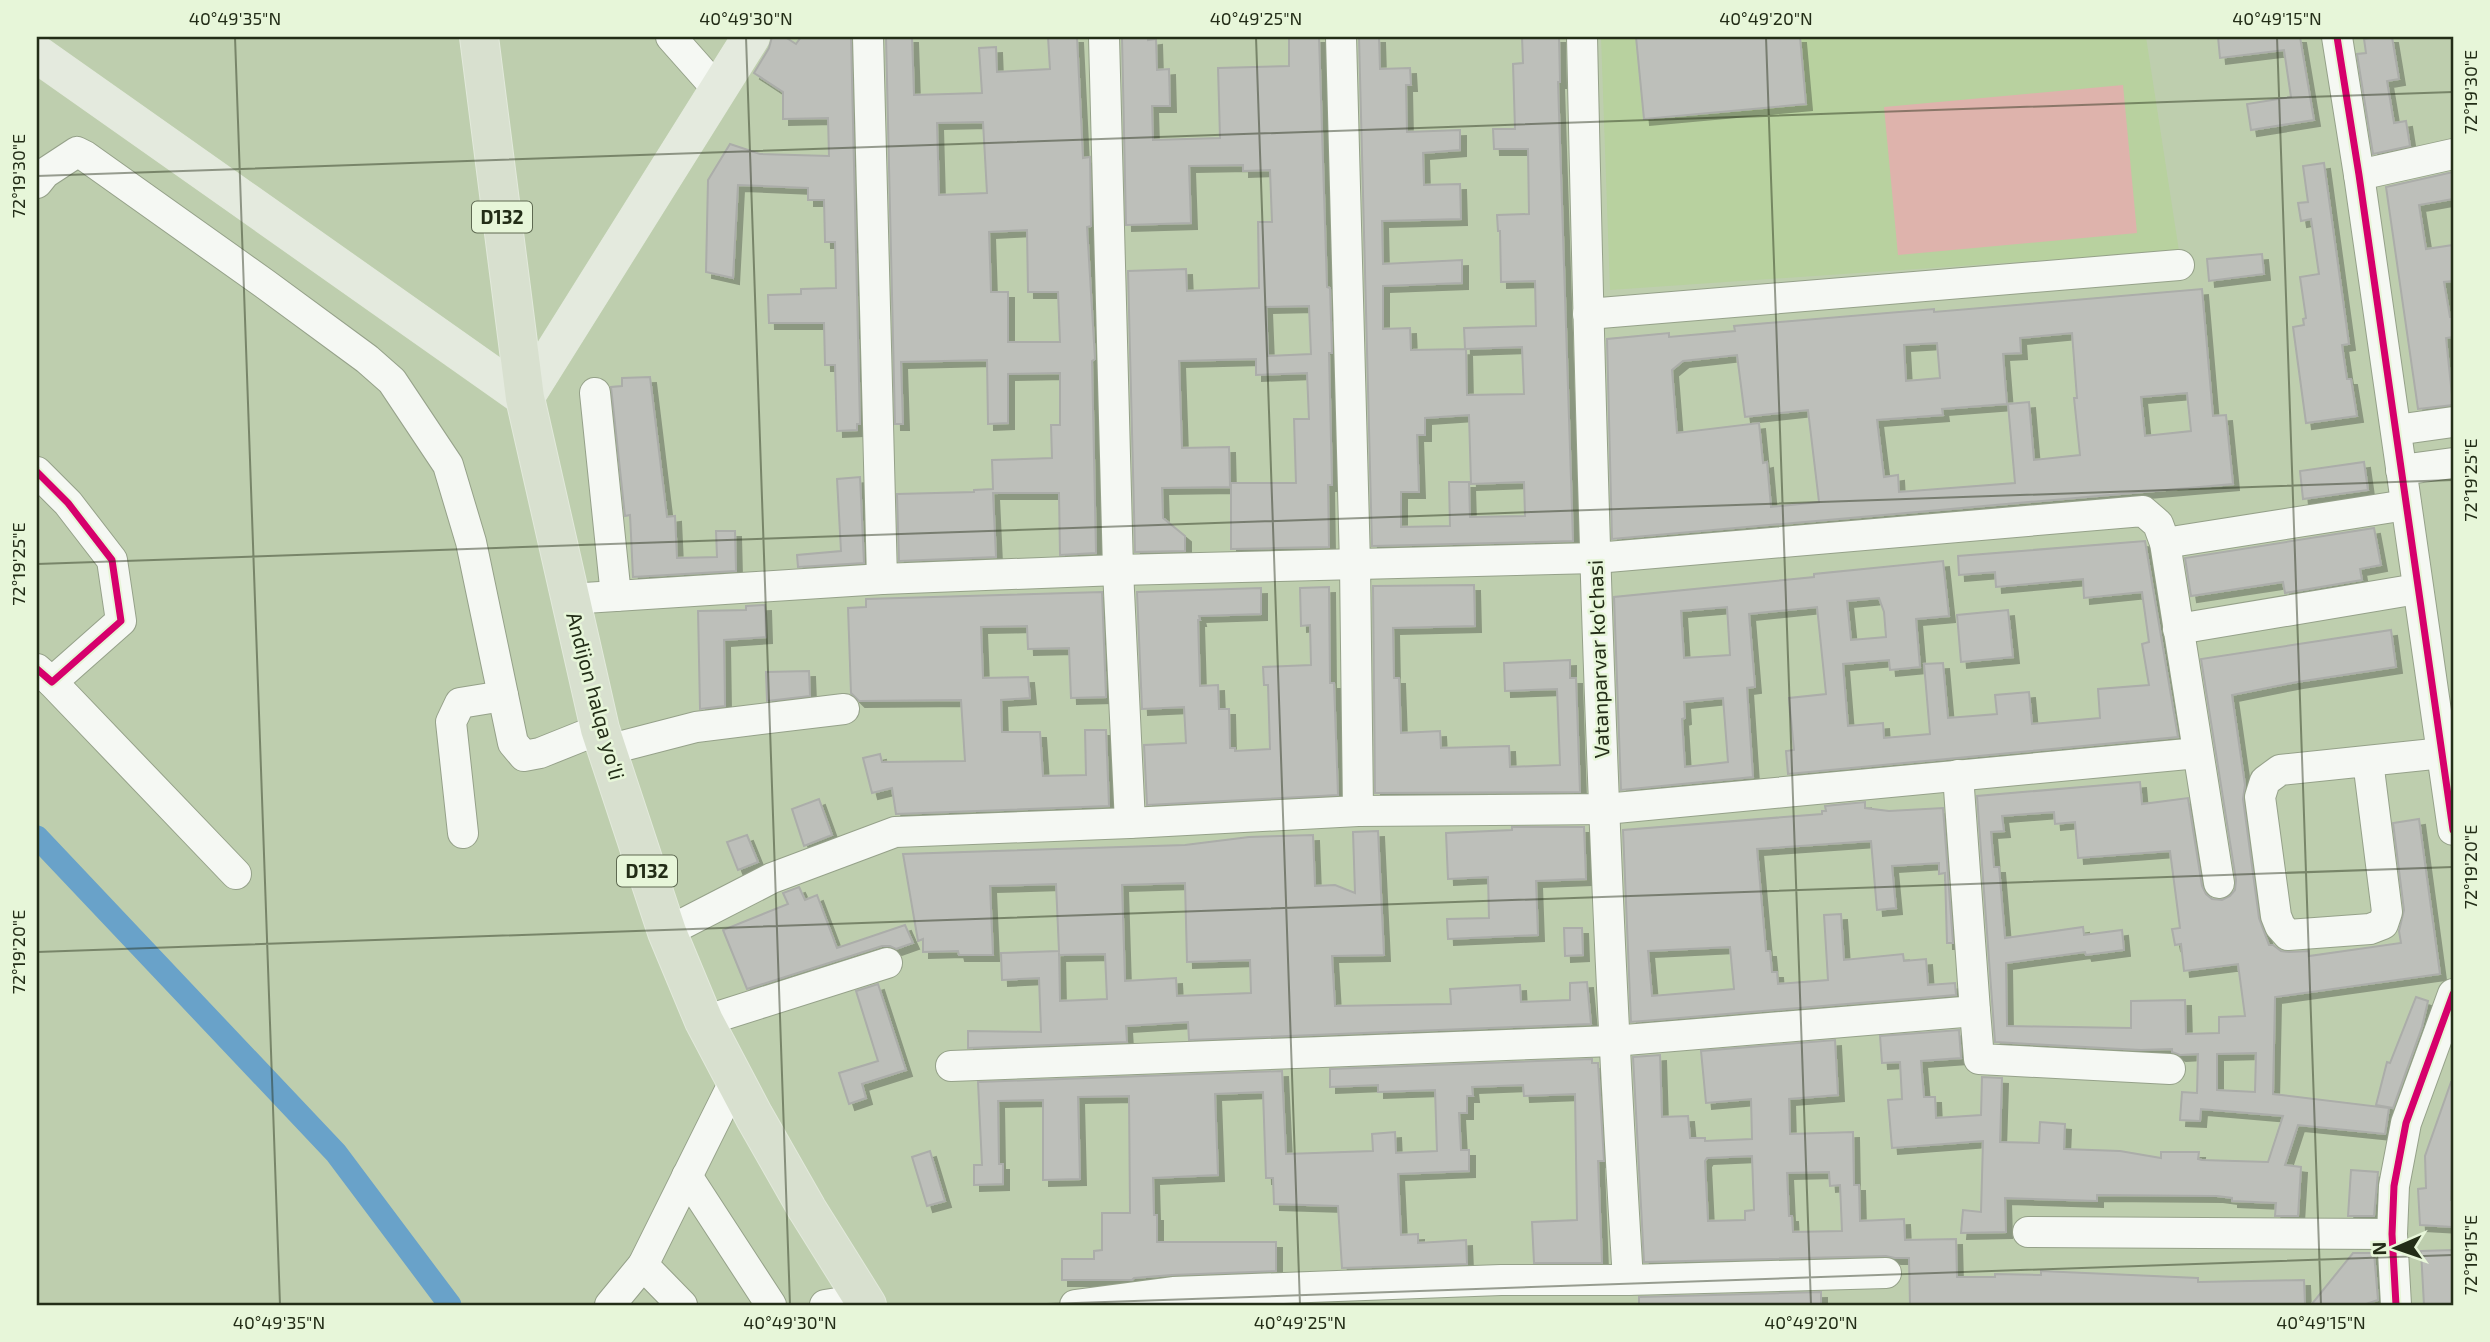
<svg xmlns="http://www.w3.org/2000/svg" width="2490" height="1342" viewBox="0 0 2490 1342" font-family="'Exo 2',sans-serif">
  <style>
    .built { fill: #b8d19f }
    .green { fill: #deb3ac }
    .lines { fill: none; stroke-linecap: round; stroke-linejoin: round }
    .canal { stroke: #69a2c9; stroke-width: 23 }
    .building { fill: #bdbfba; stroke: #abada9; stroke-width: 2; fill-rule: evenodd; filter: url(#shadow) }
    .minor-casing { stroke: #95a189; stroke-width: 32 }
    .major-casing { stroke: #e2e9db; stroke-width: 38 }
    .highway-casing { stroke: #e2e9db; stroke-width: 40 }
    .minor { stroke: #f5f8f3; stroke-width: 30 }
    .major { stroke: #e4eade; stroke-width: 37 }
    .highway { stroke: #d8e0cf; stroke-width: 38 }
    .cycleway-casing { stroke: #e7f6d9; stroke-width: 11 }
    .cycleway { stroke: #d6006c; stroke-width: 7 }
    .ticks { fill: none; stroke: #232d17; stroke-width: 2; stroke-opacity: 0.45 }
    .labels { text-anchor: middle; stroke-width: 5; stroke-linejoin: round; paint-order: stroke }
    .shield { fill: #e7f6d9; stroke: #5e6951; stroke-width: 2 }
    .shield-label { font-size: 19px; font-weight: bold; fill: #232d17 }
    .street-label { font-size: 21px; fill: #232d17; stroke: #e7f6d9 }
    .neatline { fill: none; stroke: #232d17; stroke-width: 2.5 }
    .ticks-label { font-size: 18px; text-anchor: middle; fill: #232d17 }
  </style>
  <defs>
    <filter id="shadow"><feDropShadow dx="6" dy="6" stdDeviation="0" flood-color="#0004"/></filter>
  </defs>
  <rect width="100%" height="100%" fill="#beceae"/>
  <!-- built -->
  <polygon class="built" points="1601,37 2146,37 2179,251 1610,290"/>
  <!-- green -->
  <polygon class="green" points="2123,85 2137,233 1898,255 1884,107"/>
  <g class="lines">
    <!-- canal -->
    <polyline class="canal" points="37,837 336,1153 450,1305"/>
  </g>
  <!-- building -->
  <g class="building">
    <polygon points="772,37 785,37 796,44 801,37 851,37 860,424 857,424 857,430 837,431 835,365 825,365 824,323 769,323 768,295 801,294 801,289 836,288 835,242 825,242 824,200 808,200 808,188 738,185 733,278 706,272 708,180 730,144 760,154 829,156 828,118 783,119 783,92 754,73 769,48"/>
    <path d="M886 37H912L914 95 982 93 979 48 996 47 997 72 1050 69 1048 37H1077L1083 158 1090 157 1091 226 1087 227 1095 359 1092 361 1096 553 1060 555 1059 493H993L996 557 899 561 897 494 974 492V490L993 489 992 460 1052 458 1051 425H1060V373L1008 374V423L988 424 987 360 901 362 903 424H895ZM983 122 987 193 939 195 937 123ZM1027 230 1028 292H1058L1060 342H1008V292H991L989 232Z"/>
    <path d="M1122 37H1148V40L1156 39 1157 70 1169 69 1170 106H1152L1153 140 1220 138 1218 68 1289 66V37H1319L1327 287 1330 288 1332 353H1329L1332 485H1328L1329 547 1231 549V483H1296L1294 419H1309L1307 373 1256 375V359L1179 361 1182 448 1229 447 1230 487 1162 488 1163 518 1185 536V551L1135 552 1128 271 1186 269 1187 291 1259 288 1258 222H1272L1270 170 1243 171V165L1189 166 1191 223 1126 225ZM1309 306 1311 354 1268 356 1266 307Z"/>
    <path d="M1359 37H1379L1380 69 1410 68 1411 85H1406L1407 132 1460 130V150L1423 153 1424 185 1460 184 1461 219 1382 221 1383 264 1462 260V283L1383 286V329L1410 328 1411 350 1466 349 1467 395 1524 394 1522 347 1465 349 1464 328 1536 326 1535 281 1501 282 1500 231H1498L1497 215 1529 214 1528 149H1494L1493 129H1515L1513 64 1523 63 1522 37H1559L1560 82H1558L1573 541 1372 546ZM1469 415 1471 484 1524 482 1525 516 1470 517 1469 482H1449L1450 526 1401 527V492H1419L1417 435H1425V418Z"/>
    <polygon points="1636,37 1800,37 1806,104 1644,119"/>
    <polygon points="2218,37 2300,37 2314,120 2251,130 2247,104 2291,97 2284,50 2220,58"/>
    <polygon points="2379,37 2392,37 2399,79 2387,81 2394,123 2406,121 2410,146 2373,154 2357,54 2366,53 2364,39"/>
    <polygon points="2324,163 2349,344 2342,345 2347,379 2351,379 2357,416 2306,423 2293,327 2304,325 2303,319 2306,318 2300,277 2319,274 2311,219 2301,221 2298,203 2308,202 2303,166"/>
    <polygon points="2453,172 2453,199 2419,205 2426,249 2453,245 2453,281 2444,282 2450,317 2453,317 2453,337 2446,338 2453,405 2418,409 2386,187"/>
    <polygon points="2262,254 2264,274 2209,281 2207,259"/>
    <path d="M2202 289 2213 416 2226 415 2233 484 1612 539 1607 339 1669 333V337L1735 331 1734 326 1934 309V312ZM2072 333 2077 398H2074L2080 455 2034 460 2029 402 2008 404 2015 483 1899 492 1898 475 1884 477 1877 420 1943 415 1942 409 2007 404 2003 354 2021 353 2020 338ZM1937 343 1940 378 1906 381 1904 345ZM1737 355 1745 417 1808 410 1819 502 1771 507 1767 462 1763 463 1759 423 1677 433 1672 370 1683 361ZM2187 393 2191 431 2145 436 2141 397Z"/>
    <polygon points="650,377 667,517 675,516 677,558 717,557 716,531 735,531 736,571 633,577 630,515 625,516 611,387 622,386 622,378"/>
    <polygon points="2364,462 2368,490 2303,499 2300,471"/>
    <polygon points="860,477 864,563 798,567 797,555 841,551 837,479"/>
    <polygon points="2374,528 2381,565 2360,569 2362,580 2285,593 2283,582 2191,596 2185,558"/>
    <path d="M2145 541 2178 737 1788 774 1786 751 1794 750 1789 698 1826 694 1817 607 1749 614 1755 687 1747 688 1753 777 1621 790 1614 597 1814 577V574L1943 561 1949 616 1916 619 1920 667 1890 670 1889 660 1843 664 1848 726 1883 723 1884 738 1930 734 1924 664 1943 663 1948 718 1997 714 1995 695 2029 692 2032 724 2100 718 2098 689 2149 685 2142 644 2149 642 2142 592 2084 598 2083 579 1996 587 1995 572 1959 575 1958 556ZM1879 598 1884 612 1886 637 1851 640 1847 601ZM1727 607 1730 655 1684 658 1681 611ZM1723 698 1728 762 1685 767 1682 719 1685 718 1684 702Z"/>
    <polygon points="1474,585 1475,626 1393,628 1394,678 1399,678 1401,733 1440,731 1441,748 1509,746 1510,767 1560,765 1557,689 1505,691 1504,663 1570,660 1570,678 1576,678 1580,792 1375,793 1373,586"/>
    <polygon points="1329,587 1330,683 1334,683 1338,795 1147,805 1144,745 1186,743 1184,707 1142,709 1137,592 1261,588 1261,614 1199,616 1200,620 1198,620 1200,686 1218,685 1219,709 1229,709 1230,748 1235,748 1235,751 1270,749 1268,685 1264,685 1263,667 1311,665 1310,625 1301,626 1300,588"/>
    <polygon points="1102,592 1106,697 1071,698 1069,648 1028,649 1027,626 981,627 983,678 1028,677 1030,698 1001,700 1002,732 1040,732 1043,776 1086,775 1085,730 1106,730 1109,806 896,814 892,788 872,793 863,758 880,754 882,762 965,761 961,700 859,701 851,693 848,608 866,607 866,599"/>
    <polygon points="765,605 766,637 724,640 725,706 700,709 698,611 746,610 746,606"/>
    <polygon points="2008,610 2013,657 1961,662 1957,615"/>
    <path d="M2391 630 2396 667 2297 682 2232 695 2245 785 2243 799 2259 918 2269 945H2273L2281 951 2289 952 2309 951V956L2401 943 2399 931 2404 910 2393 823 2419 819 2440 974 2275 997 2273 1094 2389 1108 2385 1134 2298 1125 2285 1165 2301 1167 2298 1216H2275L2276 1203 2232 1201V1198L2217 1196 2097 1195V1201L2005 1198 2006 1232 1961 1233 1963 1210 1981 1212 1983 1141 1892 1148 1888 1100 1902 1099 1900 1062 1882 1063 1880 1036 1959 1030 1961 1058 1921 1061 1924 1097H1935L1936 1118 1981 1115 1982 1077 2002 1078 2000 1142 2039 1143 2040 1122 2065 1124 2064 1149 2120 1151 2161 1158V1152H2199L2198 1159 2202 1160 2268 1162 2283 1116 2201 1109 2200 1121 2180 1120 2182 1092 2197 1093 2198 1054 2180 1055 2172 1052V1049L2141 1050 1995 1042 1977 796 2140 782 2142 804 2188 798 2202 886 2206 894 2212 899 2222 900 2230 896 2235 890 2236 880 2201 659ZM2054 812 2055 824 2075 822 2078 858 2170 851 2180 928 2172 929 2175 945 2181 944 2184 971 2238 964 2245 1016 2219 1017V1033L2186 1034 2185 1000 2131 1001V1028L2007 1026 2006 963 2085 952 2086 955 2124 950 2122 930 2084 935 2083 927 2005 938 1999 867H1994L1991 832 2004 831 2002 816ZM2256 1053 2255 1092 2217 1090V1054Z"/>
    <polygon points="809,671 810,696 767,701 766,672"/>
    <polygon points="819,799 832,835 804,846 792,809"/>
    <path d="M1865 802V808L1889 811 1943 808 1953 943H1947L1945 873 1939 874V863L1892 866 1896 908 1877 910 1871 841 1757 849 1766 951H1770L1772 972H1777L1778 984 1828 980 1824 915 1841 914 1844 960 1903 954 1904 961 1926 959 1928 985 1955 983 1956 995 1631 1022 1623 830 1822 814V811H1826L1825 806ZM1730 947 1734 989 1652 996 1648 951Z"/>
    <polygon points="1512,827 1584,827 1586,879 1536,881 1538,935 1448,939 1447,919 1489,918 1488,877 1448,879 1446,833 1512,830"/>
    <path d="M1378 831 1384 955 1332 956 1335 1006 1451 1004 1450 989 1520 985 1521 1002 1570 1000V983L1587 982 1591 1024 1189 1040 1188 1022 1126 1026 1127 1042 968 1048V1031L1041 1032 1039 978 1002 980 1001 953 1059 951 1056 884 990 886 993 955H959L958 951 923 952V939L918 941 903 854 1185 845 1249 837 1313 835 1315 886 1335 885 1355 893 1353 832ZM1185 883 1187 962 1250 960 1251 993 1177 996 1176 978 1125 981 1122 885ZM1059 951V955L1105 954 1107 999 1060 1001Z"/>
    <polygon points="747,835 758,862 738,870 727,842"/>
    <polygon points="799,887 805,900 817,895 837,948 905,925 913,943 896,949 890,946 882,946 747,989 723,930 788,904 783,893"/>
    <polygon points="1564,928 1582,928 1583,955 1565,956"/>
    <polygon points="878,984 906,1070 862,1084 866,1098 849,1104 839,1073 878,1061 856,991"/>
    <polygon points="2416,997 2428,1001 2422,1027 2393,1108 2376,1105 2387,1062 2390,1063"/>
    <path d="M1835 1040 1838 1095 1789 1099 1790 1134 1853 1132 1854 1185H1859L1860 1221 1904 1219 1905 1240 1956 1239 1957 1277H1995V1274L2041 1275V1271L2198 1278V1282L2304 1280 2305 1305H1910L1909 1258H1895L1886 1256 1644 1262 1633 1057 1660 1055 1662 1117 1688 1116 1690 1138H1705V1141L1752 1139 1751 1099 1706 1103 1701 1051ZM1752 1156 1754 1210 1745 1211V1220L1708 1221 1705 1161 1707 1158ZM1829 1172 1830 1186 1840 1185 1842 1231 1793 1232 1792 1216H1789L1787 1173Z"/>
    <polygon points="1592,1059 1592,1063 1598,1063 1604,1161 1598,1161 1602,1263 1534,1263 1532,1222 1577,1220 1575,1094 1524,1096 1523,1085 1472,1087 1473,1096 1467,1096 1467,1113 1459,1113 1461,1150 1469,1150 1469,1171 1398,1174 1401,1235 1418,1234 1418,1243 1466,1240 1467,1264 1342,1268 1338,1206 1274,1204 1273,1178 1266,1178 1263,1092 1215,1094 1218,1175 1153,1178 1154,1215 1157,1215 1157,1242 1276,1242 1276,1271 1172,1275 1134,1278 1132,1280 1062,1280 1062,1259 1094,1259 1094,1251 1102,1250 1102,1213 1130,1213 1129,1096 1078,1097 1080,1179 1043,1180 1043,1100 998,1101 999,1164 1003,1164 1003,1184 974,1185 974,1165 982,1165 978,1082 1282,1071 1286,1154 1373,1151 1372,1134 1395,1132 1396,1153 1437,1151 1435,1090 1378,1092 1378,1085 1330,1087 1330,1069"/>
    <polygon points="2451,1082 2453,1082 2451,1200 2453,1200 2453,1227 2420,1225 2418,1189 2426,1188 2425,1156"/>
    <polygon points="930,1151 945,1201 927,1206 912,1157"/>
    <polygon points="2351,1170 2378,1172 2374,1216 2348,1216"/>
    <polygon points="2453,1250 2453,1305 2424,1305 2421,1251"/>
    <polygon points="2353,1253 2374,1253 2378,1300 2363,1305 2311,1305"/>
    <polygon points="1821,1292 1821,1305 1639,1305 1639,1297"/>
  </g>
  <g class="lines">
    <!-- minor casing -->
    <g class="minor-casing">
      <g id="minor">
        <polyline points="671,37 718,90"/>
        <polyline points="868,37 882,579"/>
        <polyline points="1104,37 1118,570 1130,823"/>
        <polyline points="1341,37 1355,564 1358,811"/>
        <path d="M1582 37C1591 451 1602 866 1628 1280"/>
        <polyline points="2337,37 2359,175 2453,830"/>
        <polyline points="2359,175 2453,154"/>
        <polyline points="37,183 45,173 77,152 85,156 265,284 367,359 392,381 448,465 471,542 513,743 524,756 540,753 600,729"/>
        <polyline points="1588,314 2179,265"/>
        <polyline points="595,393 616,596"/>
        <polyline points="2396,430 2453,422"/>
        <polyline points="2401,470 2453,463"/>
        <polyline points="37,472 68,503 112,560 121,621 52,682 37,669"/>
        <polyline points="2165,543 2406,505"/>
        <polyline points="569,599 882,579 1118,570 1596,558 2143,511 2158,524 2165,543 2219,883"/>
        <polyline points="2178,629 2417,589"/>
        <polyline points="52,682 236,874"/>
        <polyline points="607,750 696,727 844,709"/>
        <polyline points="2368,761 2387,912 2383,924 2370,929 2288,935 2280,926 2276,916 2260,797 2265,781 2280,770 2443,753"/>
        <polyline points="463,833 451,722 460,703 503,696"/>
        <polyline points="667,932 772,878 895,832 1130,823 1358,811 1605,809 2198,753"/>
        <polyline points="1975,1011 1979,1059 2170,1069"/>
        <polyline points="704,1021 887,963"/>
        <polyline points="951,1066 1613,1041 1975,1011 1958,775"/>
        <polyline points="687,1176 771,1305"/>
        <polyline points="2028,1232 2392,1234"/>
        <polyline points="610,1305 643,1265"/>
        <polyline points="682,1305 643,1265 735,1080"/>
        <polyline points="825,1305 862,1299"/>
        <polyline points="1075,1305 1173,1292 1501,1280 1628,1280 1886,1273"/>
        <polyline points="2396,1305 2392,1234 2394,1186 2406,1123 2453,994"/>
      </g>
    </g>
    <!-- major casing -->
    <g class="major-casing">
      <polyline id="major" points="37,54 525,398 751,37"/>
    </g>
    <!-- highway casing -->
    <g class="highway-casing">
      <polyline id="highway" points="479,37 525,398 600,729 667,932 704,1021 754,1116 807,1209 867,1305"/>
    </g>
    <!-- minor -->
    <use href="#minor" class="minor"/>
    <!-- major -->
    <use href="#major" class="major"/>
    <!-- highway -->
    <use href="#highway" class="highway"/>
    <!-- cycleway casing -->
    <g class="cycleway-casing">
      <g id="cycleway">
        <polyline points="2337,37 2359,175 2453,830"/>
        <polyline points="37,472 68,503 112,560 121,621 52,682 37,669"/>
        <polyline points="2396,1305 2392,1234 2394,1186 2406,1123 2453,994"/>
      </g>
    </g>
    <!-- cycleway -->
    <use href="#cycleway" class="cycleway"/>
  </g>
  <!-- ticks -->
  <path class="ticks" d="M235 37 280 1305M746 37 790 1305M1256 37 1300 1305M1766 37 1811 1305M2277 37 2321 1305M37 176 2453 92M37 564 2453 480M37 952 2453 867M1018 1305 2453 1255"/>
  <g class="labels">
    <!-- shield labels -->
    <g class="shield">
      <rect x="472" y="201.5" width="60" height="31" rx="5"/>
      <rect x="617" y="855.5" width="60" height="31" rx="5"/>
    </g>
    <g class="shield-label">
      <text x="502" y="224">D132</text>
      <text x="647" y="878">D132</text>
    </g>
    <!-- street labels -->
    <g class="street-label">
      <text transform="translate(1599 659) rotate(-92)" y="7">Vatanparvar ko'chasi</text>
      <text transform="translate(595 696) rotate(75)" y="7">Andijon halqa yo‘li</text>
    </g>
  </g>
  <!-- border -->
  <rect width="2490" height="1342" fill="none" stroke="#e7f6d9" stroke-width="77"/>
  <!-- north arrow -->
  <g transform="translate(2396 1248) rotate(268)" stroke="#e7f6d9" stroke-width="5" paint-order="stroke">
  <path d="M0-5L12 26L0 18L-12 26Z" fill="#232d17"/>
  <text y="-10" font-size="19" font-weight="bold" text-anchor="middle" fill="#232d17">N</text>
  </g>
  <rect x="38" y="38" width="2414" height="1266" class="neatline"/>
  <g class="ticks-label">
    <text x="235" y="25">40°49'35"N</text>
    <text x="746" y="25">40°49'30"N</text>
    <text x="1256" y="25">40°49'25"N</text>
    <text x="1766" y="25">40°49'20"N</text>
    <text x="2277" y="25">40°49'15"N</text>
    <text transform="translate(2471 92) rotate(-90)" y="6">72°19'30"E</text>
    <text transform="translate(19 176) rotate(-90)" y="6">72°19'30"E</text>
    <text transform="translate(2471 480) rotate(-90)" y="6">72°19'25"E</text>
    <text transform="translate(19 564) rotate(-90)" y="6">72°19'25"E</text>
    <text transform="translate(2471 867) rotate(-90)" y="6">72°19'20"E</text>
    <text transform="translate(19 952) rotate(-90)" y="6">72°19'20"E</text>
    <text transform="translate(2471 1255) rotate(-90)" y="6">72°19'15"E</text>
    <text x="279" y="1329">40°49'35"N</text>
    <text x="790" y="1329">40°49'30"N</text>
    <text x="1300" y="1329">40°49'25"N</text>
    <text x="1811" y="1329">40°49'20"N</text>
    <text x="2321" y="1329">40°49'15"N</text>
  </g>
</svg>
